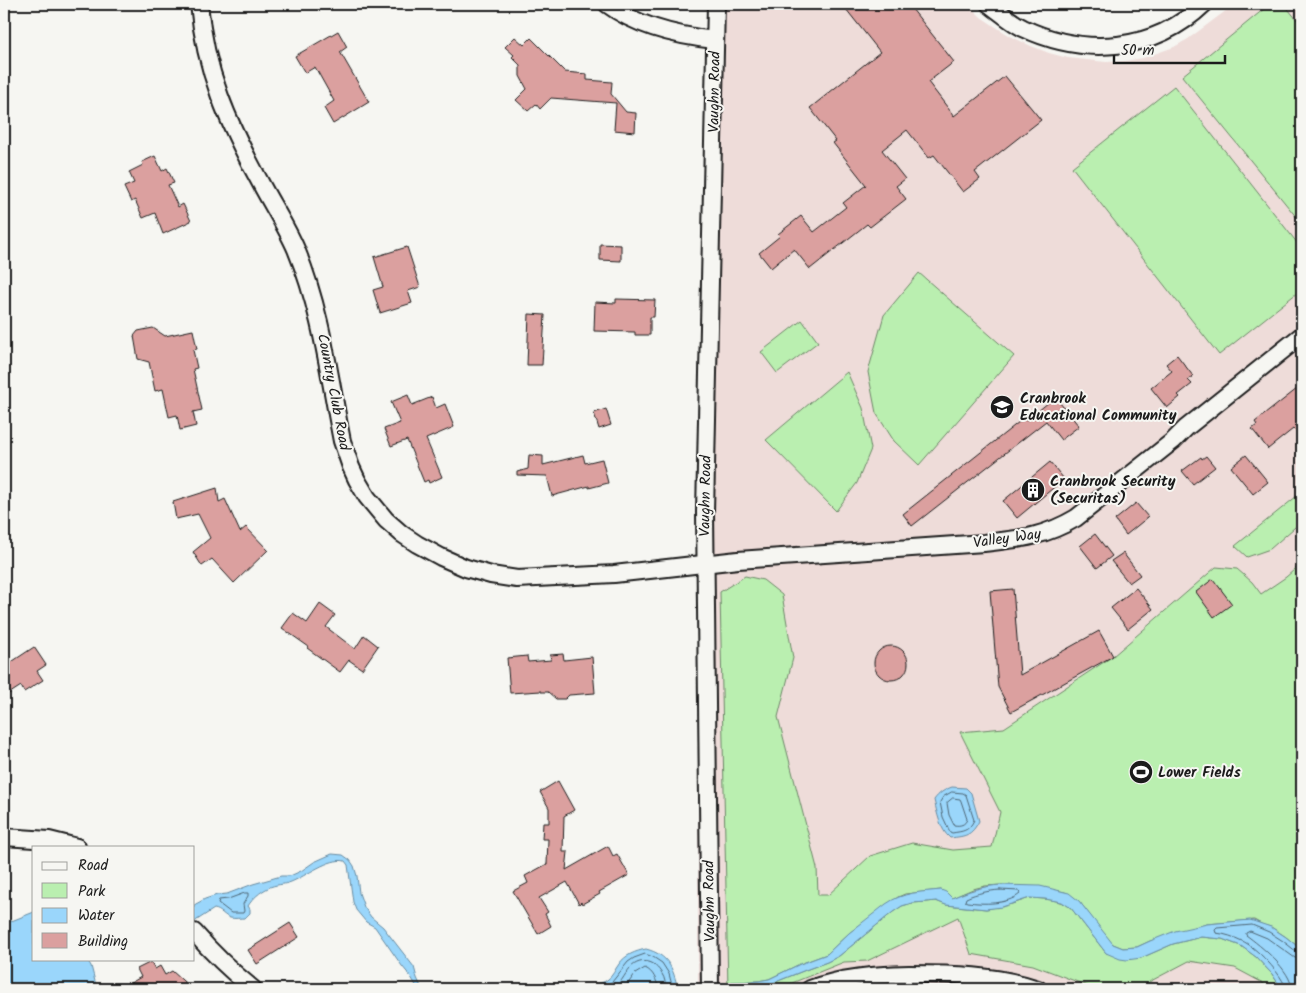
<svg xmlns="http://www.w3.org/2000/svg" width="1306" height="993" viewBox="0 0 1306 993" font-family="Kalam,sans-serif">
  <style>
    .built { fill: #eedcd9 }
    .green { fill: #baefb0; stroke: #6b8666 }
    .water { fill: #9ad6fb; stroke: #688ca2 }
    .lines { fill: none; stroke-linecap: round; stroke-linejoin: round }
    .shore { stroke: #4e6675; stroke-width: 1 }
    .building { fill: #dba09f; stroke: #1c1c1c }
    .minor-casing { stroke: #1c1c1c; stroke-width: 20 }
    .minor { stroke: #f6f6f2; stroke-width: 16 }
    .labels { text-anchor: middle; stroke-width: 4; stroke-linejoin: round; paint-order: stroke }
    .street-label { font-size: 15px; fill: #1c1c1c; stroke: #f6f6f2 }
    .poi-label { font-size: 15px; font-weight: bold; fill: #1c1c1c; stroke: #f6f6f2; text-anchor: start }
  </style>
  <rect width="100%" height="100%" fill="#f6f6f2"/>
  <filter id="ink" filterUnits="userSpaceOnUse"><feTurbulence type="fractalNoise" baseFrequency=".02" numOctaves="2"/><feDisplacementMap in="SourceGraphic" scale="10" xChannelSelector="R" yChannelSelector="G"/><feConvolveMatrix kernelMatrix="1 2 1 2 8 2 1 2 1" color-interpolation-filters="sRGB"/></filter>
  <g filter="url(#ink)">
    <!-- built -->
    <polygon class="built" points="707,4 968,4 981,17 996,27 1012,37 1031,46 1049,53 1068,58 1106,62 1125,61 1143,58 1174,47 1188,39 1235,4 1302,5 1302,989 981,989 922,988 860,989 698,989 698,751"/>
    <!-- green -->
    <g class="green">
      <polygon points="1270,4 1284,4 1302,26 1302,224 1182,76"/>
      <polygon points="1174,86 1302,249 1302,289 1219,355 1072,167"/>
      <polygon points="919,273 1014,356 919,465 894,441 876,413 868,372 884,315"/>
      <polygon points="802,320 818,342 777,373 761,352"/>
      <polygon points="847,372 863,408 871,449 857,483 836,511 766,440"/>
      <polygon points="1302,492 1302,521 1270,549 1247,557 1235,546"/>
      <polygon points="1302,563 1302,950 1286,937 1271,927 1263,925 1254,920 1207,924 1150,941 1137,947 1123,948 1113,944 1107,938 1079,901 1065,892 1040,887 1001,885 985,886 973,889 952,898 941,890 905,894 898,897 849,933 827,954 800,964 769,979 758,981 732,982 731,988 734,989 728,989 720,592 745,576 763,580 782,595 793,658 778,717 817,868 818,895 828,895 870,856 912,843 953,850 992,847 1000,812 960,732 1004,728 1113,656 1216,567 1237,569 1252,582 1261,594 1286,577"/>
      <path d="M1030 898C1044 899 1060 899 1071 908L1106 953 1141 958 1173 944 1201 937 1222 939 1241 946 1256 957 1272 974 1282 989H1265L1263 983 1235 968 1189 961 1149 982 1145 989H1092L1088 986 1033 965 971 954 958 917 867 961 844 962 777 989H758L808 969 827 962 839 956 893 912 902 906 912 903 927 902 936 901 946 905 986 909 1012 904Z"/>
    </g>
    <!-- water -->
    <g class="water">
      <path d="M952 787 966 788 971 793 979 821C971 836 966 836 950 838 940 830 937 812 934 800 939 793 944 790 952 787Z"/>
      <path d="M332 854 343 855 350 860 354 866 357 876 359 893 364 907 371 917 383 927 414 967 417 978 422 989H418L411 977 402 966 375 927 366 922 356 910 353 902 348 865 345 861C330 857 306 876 291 882 284 885 275 884 268 888 260 892 253 898 248 906L250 909V913L245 918C240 918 235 919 230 918 224 916 221 910 214 909L194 922V905L205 899 217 895 227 894 253 884 281 876H290L301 871 314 862Z"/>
      <path d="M1001 885 1040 886 1069 893 1079 901 1113 944 1123 948 1137 947 1150 941 1175 931 1207 924 1250 920 1271 927 1286 937 1302 950V989H1282L1272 974 1256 957 1241 946 1222 939 1201 937 1173 944 1141 958 1127 960 1120 959 1106 953 1071 908 1062 902 1045 899 1030 898 1002 907 986 909 946 905 936 901 927 902 912 903 902 906 893 912 839 956 827 962 808 969 758 989H734L729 985 731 982 758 981 769 979 800 964 827 954 849 933 886 904C903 892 921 892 941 890L946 892 952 898C968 891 983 886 1001 885Z"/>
      <polygon points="34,912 34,959 91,959 88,961 91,966 97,989 4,989 4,924"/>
      <path d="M646 949C669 955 673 969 678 989H582C589 987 601 984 607 980 613 976 615 969 619 964 625 955 636 951 646 949Z"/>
    </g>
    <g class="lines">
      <!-- shore -->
      <g class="shore">
        <path d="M952 792 963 793 966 795 974 820C968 832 963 831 952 833L950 832 943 817 940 802 943 797Z"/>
        <path d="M953 798 960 799 961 801 967 819C965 825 960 826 954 825L949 815 947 803Z"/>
        <path d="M1000 890 1019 891 1020 894C1006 905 984 904 967 902L965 901 966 898C977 893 988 891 1000 890Z"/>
        <polygon points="245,893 248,893 248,896 243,904 244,911 243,913 231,913 218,903 219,900 228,899"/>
        <polyline points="596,989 612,982 628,962 634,958 645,954 653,957 662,963 669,974 673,989"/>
        <path d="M613 989C621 984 624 975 630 968 642 956 655 962 662 974 665 978 665 984 667 989"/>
        <path d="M624 989 635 974 645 968C654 972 656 980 659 989"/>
        <path d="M1286 989C1284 976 1254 945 1242 941 1234 937 1225 934 1216 933L1215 930 1217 928 1252 925 1269 932 1283 941 1297 952 1302 953"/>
        <path d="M1292 989C1291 970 1261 946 1246 935V933L1250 931 1267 938 1295 958 1302 959"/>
      </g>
    </g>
    <!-- building -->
    <g class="building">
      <polygon points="842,4 908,4 954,62 928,82 954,116 1005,76 1041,120 975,172 980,179 963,192 934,155 929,158 907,130 882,150 905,179 896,186 906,199 870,227 867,224 810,269 794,249 771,268 759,253 780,236 778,234 801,216 814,232 846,207 843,203 866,185 833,143 836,141 810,108 880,52"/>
      <polygon points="338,31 347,47 340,52 369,102 333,124 324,108 334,101 315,67 305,73 295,56"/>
      <polygon points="515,37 524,45 531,38 565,72 587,74 587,80 612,82 611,94 626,112 636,113 635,132 614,130 616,103 551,98 540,109 536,104 528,111 516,100 527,89 520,76 520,65 512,57 514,55 505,47"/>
      <polygon points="155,156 162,171 167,168 174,183 168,185 178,207 183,204 191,221 163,234 155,213 143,218 135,200 131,202 124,187 134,183 129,172 143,165 142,162"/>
      <polygon points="600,244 621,245 621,261 600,260"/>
      <polygon points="407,247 420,287 408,291 412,303 380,313 373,290 383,287 374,257"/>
      <polygon points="616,299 655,300 654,317 650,317 650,335 635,335 635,332 594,331 595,302 616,303"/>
      <polygon points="529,314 545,315 542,365 527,365"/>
      <polygon points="153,328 165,336 193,330 197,349 193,350 197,368 193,369 202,410 193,412 196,426 180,430 177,415 169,417 163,389 155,391 149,362 138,359 134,336 138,331"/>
      <polygon points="1177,355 1193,376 1188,380 1192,384 1178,395 1180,397 1167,408 1151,388 1172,371 1166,364"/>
      <polygon points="1302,385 1302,425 1295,431 1293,429 1268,449 1252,429 1257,425 1255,422"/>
      <polygon points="408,395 412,405 432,397 436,408 445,404 454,427 426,439 442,477 429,483 428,480 424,482 407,440 391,446 384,429 400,423 391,402"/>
      <polygon points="1055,397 1079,426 1061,440 1046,421 912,526 903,514 1024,418 1026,421"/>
      <polygon points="606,409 611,425 599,429 594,413"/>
      <polygon points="529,455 543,456 543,465 583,455 585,463 602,459 608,483 589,488 589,486 552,496 547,476 517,475 517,472 528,469"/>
      <polygon points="1246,455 1268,482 1253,494 1231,467"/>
      <polygon points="1206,456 1215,467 1193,484 1182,471 1201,457 1202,459"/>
      <polygon points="1050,462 1064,479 1017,518 1003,501"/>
      <polygon points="217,488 219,502 225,499 240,532 246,527 268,550 234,583 212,559 202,566 193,552 210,538 198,514 176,519 173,502"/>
      <polygon points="1136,503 1148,517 1126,535 1115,520"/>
      <polygon points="1095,534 1112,556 1097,568 1080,546"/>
      <polygon points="1123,553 1140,575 1129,583 1111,561"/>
      <polygon points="1213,579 1232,604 1214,617 1196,592"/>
      <polygon points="1136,588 1153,609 1128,629 1111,608"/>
      <polygon points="1013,589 1020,675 1099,631 1113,656 1011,712 998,687 990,591"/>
      <polygon points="320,604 335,615 326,627 355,649 364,635 378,646 362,669 349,660 340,672 307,648 309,647 282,628 293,613 307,623"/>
      <circle cx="891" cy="663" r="17"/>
      <polygon points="34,647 46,665 37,671 43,680 24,692 21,686 4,697 4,667"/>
      <polygon points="563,654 564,660 592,657 595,693 569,695 565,699 556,699 548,692 541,692 541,691 510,693 507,658 527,656 528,662 551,660 550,655"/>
      <polygon points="558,781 574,810 564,816 563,852 568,852 566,870 608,846 613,856 617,854 629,875 599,892 600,894 582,904 581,902 579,904 567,882 539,898 548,912 545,914 551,926 538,934 513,891 528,883 525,876 547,864 548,839 542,839 543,823 549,823 549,808 540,792"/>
      <polygon points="290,923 299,937 257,964 248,950"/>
      <polygon points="151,962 155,969 160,966 165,975 172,971 192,989 120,989 141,977 137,969"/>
    </g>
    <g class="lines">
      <!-- minor casing -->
      <g class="minor-casing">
        <g id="minor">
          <path d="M199 4C205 71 228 123 260 182 272 205 286 226 296 249 322 312 329 376 342 441L351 467 357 480 367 497 386 520 402 534 417 544 441 557 466 568 491 575 517 579 614 574 738 560 984 543C1020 539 1044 537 1076 518L1173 441 1186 428 1302 335"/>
          <path d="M607 4C638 27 677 36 715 40"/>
          <path d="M989 4C1000 12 1011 22 1023 28 1085 57 1154 52 1204 4"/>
          <polyline points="4,837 49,840 77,847"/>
          <path d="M194 932C212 953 231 971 253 989"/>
          <polyline points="710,989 705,512 716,4"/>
          <path d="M810 989C842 977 875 975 909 974 952 974 996 975 1038 989"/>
        </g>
      </g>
      <!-- minor -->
      <use href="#minor" class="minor"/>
    </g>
  </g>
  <!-- icons -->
  <defs>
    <g id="school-disc" transform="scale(1.25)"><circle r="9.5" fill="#1c1c1c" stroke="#f6f6f2"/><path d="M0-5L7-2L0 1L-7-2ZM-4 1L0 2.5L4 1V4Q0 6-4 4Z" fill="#fff"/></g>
    <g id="building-disc" transform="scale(1.25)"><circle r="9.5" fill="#1c1c1c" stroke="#f6f6f2"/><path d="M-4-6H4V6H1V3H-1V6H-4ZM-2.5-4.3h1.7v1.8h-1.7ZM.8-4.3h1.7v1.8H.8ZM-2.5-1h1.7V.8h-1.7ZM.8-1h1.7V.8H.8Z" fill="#fff"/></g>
    <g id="stadium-disc" transform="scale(1.25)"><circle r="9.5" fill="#1c1c1c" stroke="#f6f6f2"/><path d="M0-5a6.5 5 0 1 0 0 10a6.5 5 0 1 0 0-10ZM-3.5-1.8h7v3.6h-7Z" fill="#fff"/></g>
  </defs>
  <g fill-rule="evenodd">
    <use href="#school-disc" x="1002" y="407"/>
    <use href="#building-disc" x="1033" y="490"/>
    <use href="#stadium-disc" x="1141" y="772"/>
  </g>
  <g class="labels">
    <!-- street labels -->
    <g class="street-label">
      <text transform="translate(714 92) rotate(-89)" y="5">Vaughn Road</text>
      <text transform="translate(334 392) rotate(79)" y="5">Country Club Road</text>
      <text transform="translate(705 496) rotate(-89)" y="5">Vaughn Road</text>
      <text transform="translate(1007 538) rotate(-8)" y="5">Valley Way</text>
      <text transform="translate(709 901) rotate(-91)" y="5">Vaughn Road</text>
    </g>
    <!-- poi labels -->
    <g class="poi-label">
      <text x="1020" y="403">Cranbrook<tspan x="1020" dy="17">Educational Community</tspan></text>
      <text x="1050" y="486">Cranbrook Security<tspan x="1050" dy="17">(Securitas)</tspan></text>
      <text x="1158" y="777">Lower Fields</text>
    </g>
  </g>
  <!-- margin -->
  <rect width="1306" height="993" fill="none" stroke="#f6f6f2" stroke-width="20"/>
  <rect x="10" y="10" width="1286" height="973" fill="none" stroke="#1c1c1c" stroke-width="2" filter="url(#ink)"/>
  <!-- legend -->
  <rect x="32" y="846" width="162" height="115" fill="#f6f6f2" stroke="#9f9f9c"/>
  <rect x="42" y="862" width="25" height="8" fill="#f6f6f2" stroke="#9f9f9c"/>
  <text x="78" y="870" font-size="15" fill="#1c1c1c">Road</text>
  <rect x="42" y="883" width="25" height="15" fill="#baefb0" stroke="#9f9f9c"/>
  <text x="78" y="896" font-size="15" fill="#1c1c1c">Park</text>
  <rect x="42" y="908" width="25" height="15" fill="#9ad6fb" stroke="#9f9f9c"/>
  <text x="78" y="920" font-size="15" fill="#1c1c1c">Water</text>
  <rect x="42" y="933" width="25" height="15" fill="#dba09f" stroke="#9f9f9c"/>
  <text x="78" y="946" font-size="15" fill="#1c1c1c">Building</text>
  <!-- scale -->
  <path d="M1114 55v8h111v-8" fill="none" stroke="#1c1c1c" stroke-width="2.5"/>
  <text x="1121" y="55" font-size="15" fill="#1c1c1c" stroke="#f6f6f2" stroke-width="4" paint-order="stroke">50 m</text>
</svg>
